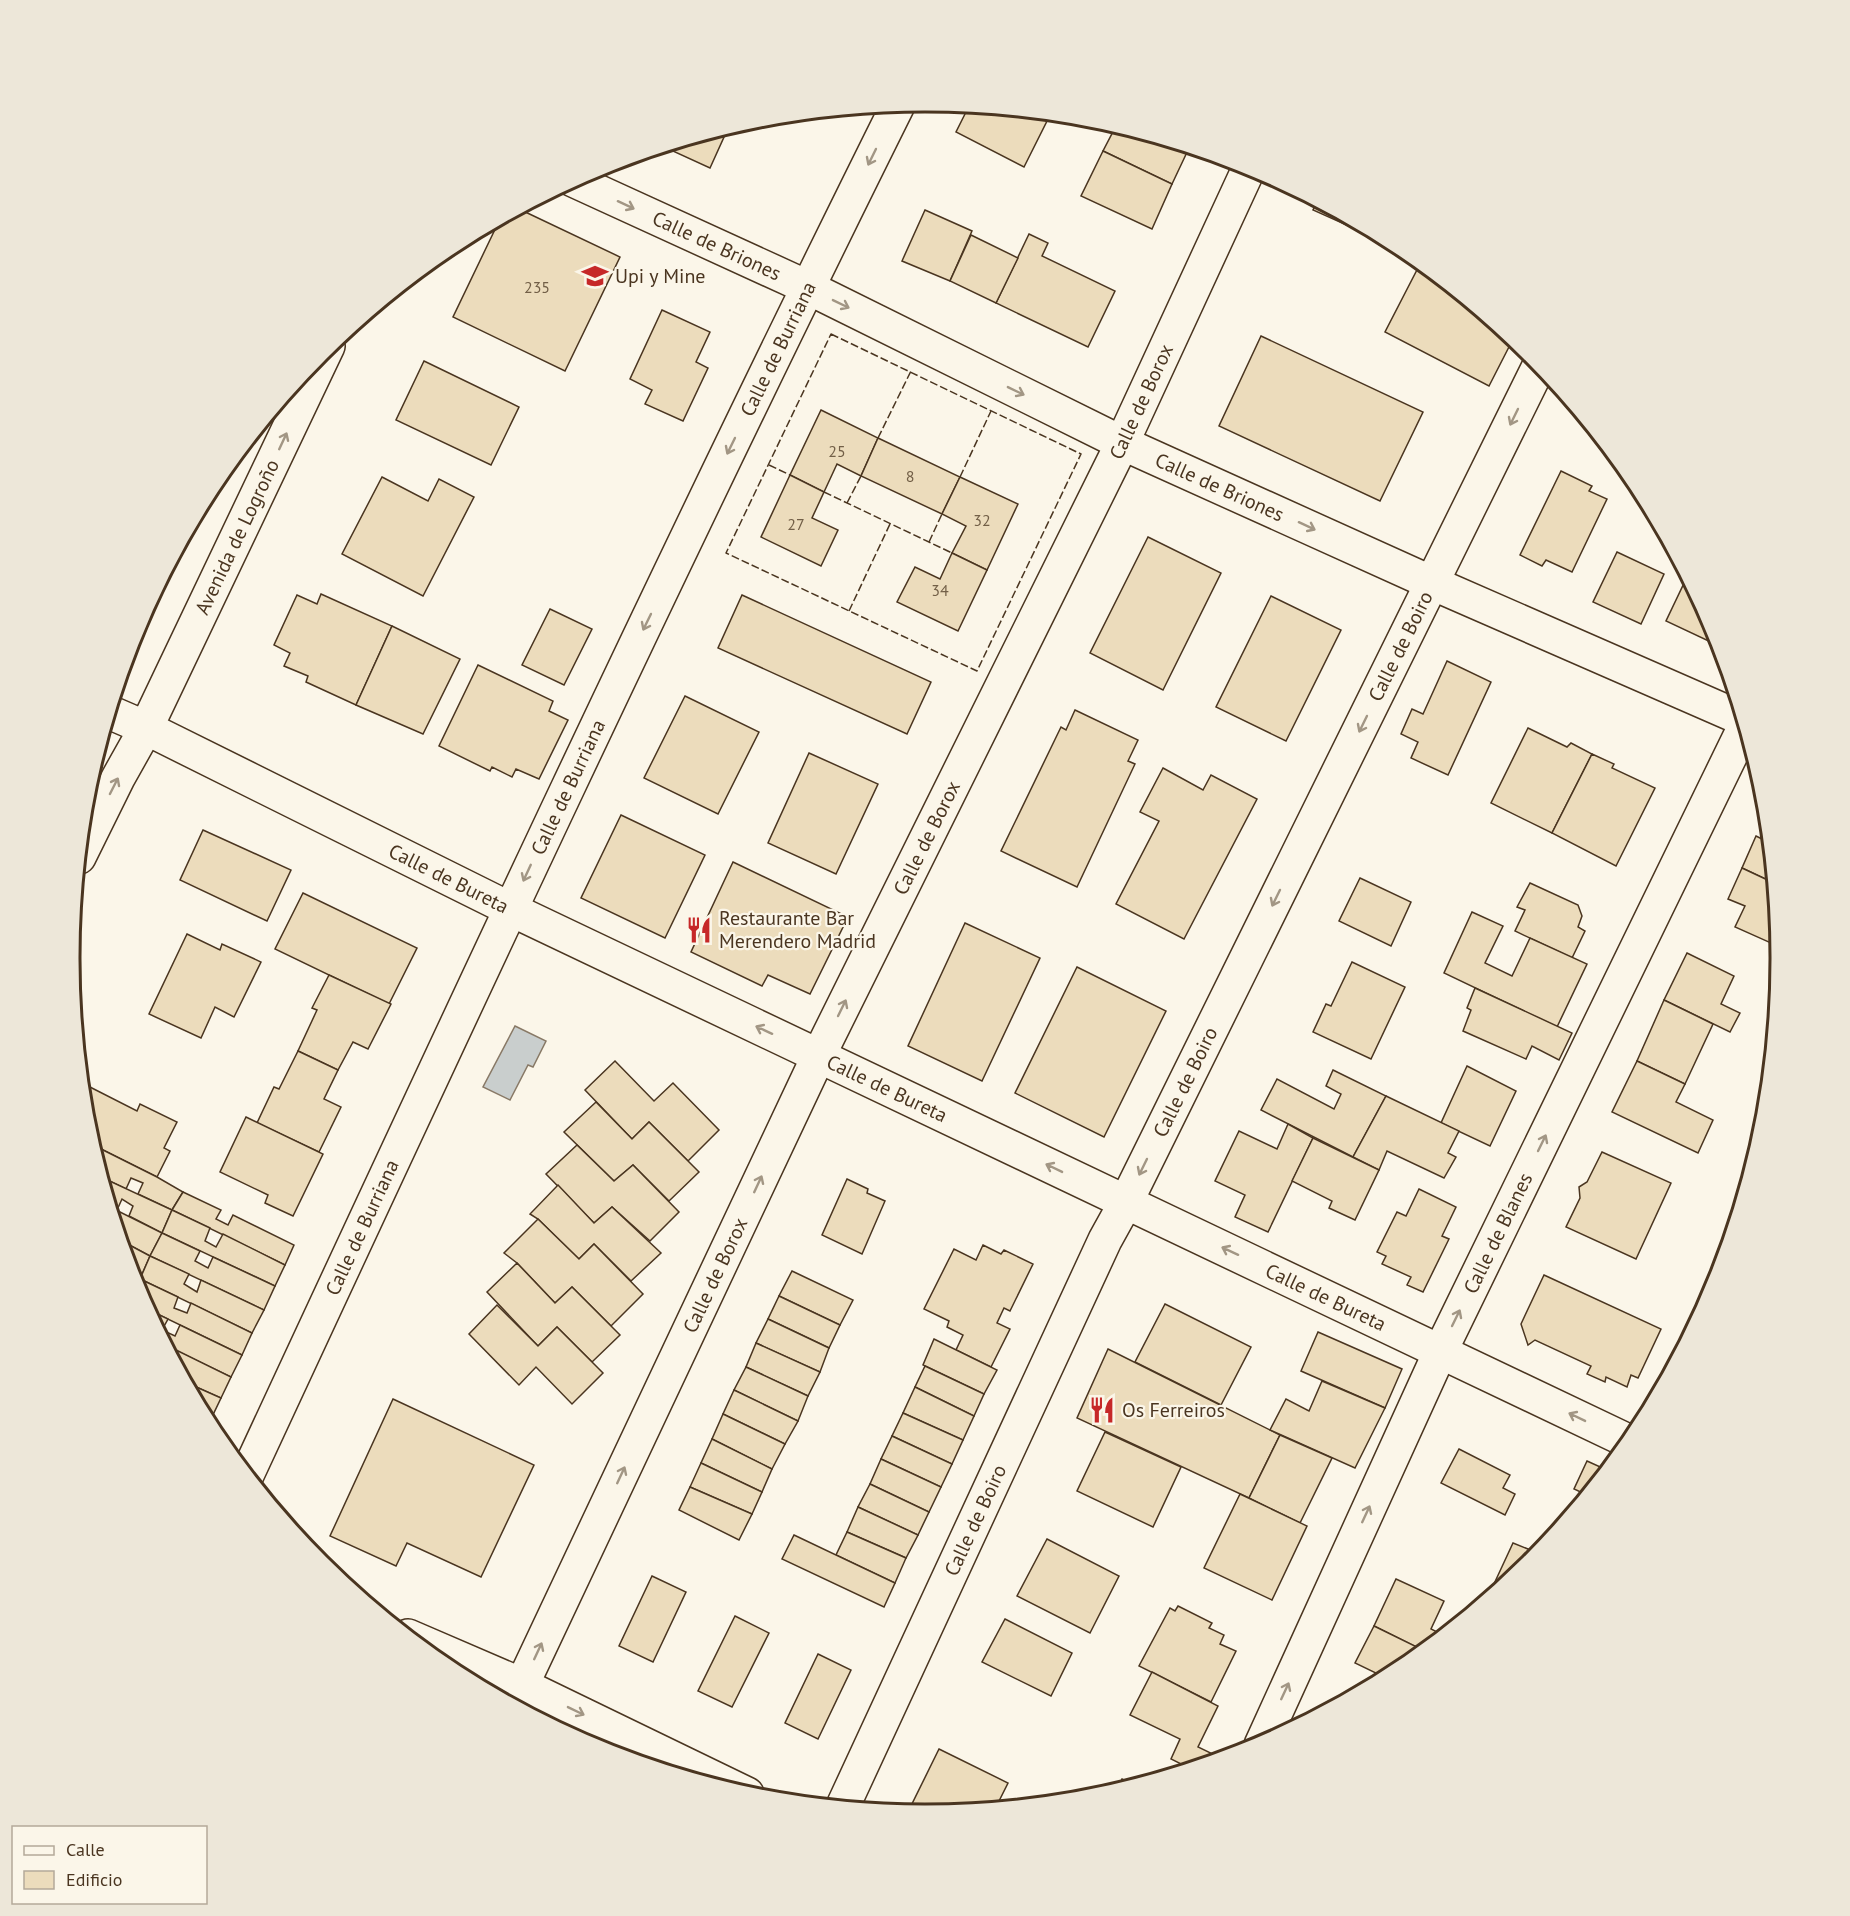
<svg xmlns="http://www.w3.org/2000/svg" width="1850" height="1916" viewBox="0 0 1850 1916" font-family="'PT Sans',sans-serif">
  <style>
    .water { fill: #c9cecd; stroke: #887966; stroke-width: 1.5 }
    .building { fill: #ecdcbc; stroke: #4a3520; stroke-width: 1.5 }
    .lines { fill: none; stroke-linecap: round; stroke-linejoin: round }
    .minor-casing { stroke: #4a3520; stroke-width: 36 }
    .secondary-casing { stroke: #4a3520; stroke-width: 36 }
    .minor { stroke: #fbf6e9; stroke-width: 33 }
    .secondary { stroke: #fbf6e9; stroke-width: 33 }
    .fence { stroke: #4a3520; stroke-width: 1.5; stroke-dasharray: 8 3; stroke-linecap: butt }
    .oneway { stroke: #a29684 }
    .labels { text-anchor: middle; stroke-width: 4.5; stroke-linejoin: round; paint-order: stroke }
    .number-label { font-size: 16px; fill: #725f47 }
    .street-label { font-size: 20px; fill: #4a3520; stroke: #fbf6e9 }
    .poi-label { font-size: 20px; fill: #4a3520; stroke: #fbf6e9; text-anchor: start }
    .rim { fill: none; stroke: #4a3520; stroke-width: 3 }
  </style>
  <rect width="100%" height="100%" fill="#fbf6e9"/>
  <!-- water -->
  <polygon class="water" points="515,1026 546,1041 533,1067 528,1065 510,1100 483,1087"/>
  <!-- building -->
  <g class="building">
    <polygon points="969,106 1027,112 1047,121 1024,167 956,132"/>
    <polygon points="1027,112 1050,114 1047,121"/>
    <polygon points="1116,126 1189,148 1172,184 1103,151"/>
    <polygon points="713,132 724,137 710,168 664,147"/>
    <polygon points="1103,151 1172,184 1152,229 1081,196"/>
    <polygon points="1317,202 1401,246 1402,250 1313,210"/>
    <polygon points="519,209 620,257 565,371 453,317 500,219"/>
    <polygon points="925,210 972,231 950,281 902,261"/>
    <polygon points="1029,234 1048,243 1042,256 1115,291 1088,347 996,303"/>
    <polygon points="971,235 1018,258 996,303 950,281"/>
    <polygon points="1419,266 1432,272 1499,327 1498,329 1513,339 1489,386 1385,332"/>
    <polygon points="662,310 710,332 696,362 708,368 683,421 645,404 652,390 630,379"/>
    <polygon points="1261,336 1423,412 1380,501 1219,426"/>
    <polygon points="424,361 519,407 491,465 396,420"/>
    <polygon points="821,410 878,438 861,476 837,464 824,492 790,475"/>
    <polygon points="878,438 960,477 942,514 861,476"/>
    <polygon points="1561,471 1592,486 1589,491 1607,499 1572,572 1546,560 1542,566 1520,555"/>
    <polygon points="790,475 824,492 812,518 838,530 821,566 761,537"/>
    <polygon points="382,477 428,501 439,479 474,497 423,596 342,554"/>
    <polygon points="960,477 1018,504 987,570 952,553 966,526 942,514"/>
    <polygon points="1148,537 1221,573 1163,690 1090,653"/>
    <polygon points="1617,552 1664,574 1641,624 1593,602"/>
    <polygon points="952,553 987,570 958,631 897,602 915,567 940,579"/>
    <polygon points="1687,577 1716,631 1718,637 1715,644 1666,621"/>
    <polygon points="321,594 392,626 356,705 306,682 308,676 284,666 290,653 274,645 297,595 317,604"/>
    <polygon points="742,595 931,682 907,734 718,648"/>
    <polygon points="1271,596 1341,630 1286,741 1216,707"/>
    <polygon points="550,609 592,629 564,685 522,665"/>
    <polygon points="392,626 460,659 423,734 356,705"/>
    <polygon points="1447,661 1491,682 1448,775 1411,758 1418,742 1401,734 1412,709 1423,714"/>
    <polygon points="478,665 553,701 549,711 568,720 539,779 516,769 512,777 492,767 490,771 439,746"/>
    <polygon points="685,696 759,732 718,814 644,778"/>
    <polygon points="1075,710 1138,740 1128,761 1135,764 1077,887 1001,851 1061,727 1066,730"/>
    <polygon points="1528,728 1567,747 1571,743 1592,754 1552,833 1491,803"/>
    <polygon points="809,753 878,784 836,874 768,843"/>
    <polygon points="1592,754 1614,764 1612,768 1655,788 1616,866 1552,833"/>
    <polygon points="1163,768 1203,790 1211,775 1257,799 1184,939 1116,904 1159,821 1140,812"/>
    <polygon points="621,815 705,855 665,938 581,898"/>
    <polygon points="203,830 291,870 267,921 180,880"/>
    <polygon points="1756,836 1770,843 1774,883 1742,868"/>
    <polygon points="733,862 848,917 810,994 768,975 762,986 691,952"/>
    <polygon points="1742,868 1774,883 1780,947 1735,927 1745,906 1728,899"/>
    <polygon points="1360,878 1411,902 1391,946 1339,921"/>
    <polygon points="1530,883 1578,905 1582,916 1578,927 1585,931 1572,958 1515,931 1525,910 1517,907"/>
    <polygon points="303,893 417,948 389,1004 275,949"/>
    <polygon points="1472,912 1503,926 1485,963 1512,976 1530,938 1587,964 1557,1027 1444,973"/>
    <polygon points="965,923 1040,958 982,1081 908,1046"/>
    <polygon points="187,934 220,950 222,944 261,962 234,1017 215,1007 201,1038 149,1014"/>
    <polygon points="1687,953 1734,976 1721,1004 1740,1013 1730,1032 1664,1000"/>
    <polygon points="1352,962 1405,987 1371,1059 1313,1032 1326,1004 1331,1006"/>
    <polygon points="1077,967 1166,1011 1104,1137 1015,1093"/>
    <polygon points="329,975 391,1004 368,1049 353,1042 338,1070 298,1051 317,1010 312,1008"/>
    <polygon points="1475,988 1572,1033 1559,1060 1532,1046 1526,1059 1463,1031 1471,1010 1467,1008"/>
    <polygon points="1664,1000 1713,1024 1685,1084 1637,1061"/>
    <polygon points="298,1051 338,1070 324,1099 341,1107 319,1152 257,1123 274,1087 279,1089"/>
    <polygon points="615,1061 654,1101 673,1083 719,1130 688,1161 649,1122 632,1139 585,1090"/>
    <polygon points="1637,1061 1685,1084 1676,1102 1713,1120 1698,1153 1612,1112"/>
    <polygon points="1467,1066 1516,1091 1490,1146 1441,1123"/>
    <polygon points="1333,1070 1386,1096 1353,1157 1261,1110 1277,1079 1334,1109 1341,1094 1326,1086"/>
    <polygon points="86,1085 137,1111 140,1104 177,1122 164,1148 170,1151 157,1177 91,1144 85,1125 82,1092"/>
    <polygon points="1386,1096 1459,1131 1448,1153 1456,1157 1444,1178 1387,1151 1379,1170 1353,1157"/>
    <polygon points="596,1102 632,1139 649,1122 699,1172 669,1201 633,1165 614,1181 564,1132"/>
    <polygon points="246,1117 323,1154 293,1216 265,1203 268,1195 220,1172"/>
    <polygon points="1288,1124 1313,1138 1268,1232 1235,1217 1245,1195 1215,1181 1239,1131 1277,1149"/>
    <polygon points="1313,1138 1379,1170 1355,1220 1329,1208 1332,1201 1292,1181"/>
    <polygon points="91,1144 157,1177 183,1192 172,1210 138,1194 143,1183 131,1178 126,1189 101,1177"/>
    <polygon points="577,1145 614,1181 633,1165 679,1212 650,1241 612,1207 594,1223 546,1174"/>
    <polygon points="1602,1152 1671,1183 1636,1259 1566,1227 1580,1198 1579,1187 1587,1182"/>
    <polygon points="101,1177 172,1210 162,1233 129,1216 133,1206 122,1199 117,1210 110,1207"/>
    <polygon points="847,1179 868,1189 867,1193 885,1201 862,1254 822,1235"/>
    <polygon points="558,1185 594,1223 612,1207 661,1253 631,1281 594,1244 579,1259 538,1219 530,1214"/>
    <polygon points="1419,1189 1456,1207 1442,1236 1449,1239 1423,1292 1407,1285 1411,1277 1382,1264 1386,1256 1377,1252 1397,1212 1406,1216"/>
    <polygon points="183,1192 221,1210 216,1219 228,1225 233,1215 294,1245 285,1265 172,1210"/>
    <polygon points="110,1207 162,1233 150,1256 120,1240 118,1233 121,1229 116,1227"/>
    <polygon points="172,1210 210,1228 205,1241 216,1247 223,1234 285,1265 275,1286 162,1233"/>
    <polygon points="538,1219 579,1259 594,1244 643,1294 611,1326 572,1287 555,1303 517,1263 504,1253"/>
    <polygon points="162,1233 200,1251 195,1261 208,1268 213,1257 275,1286 264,1310 150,1256"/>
    <polygon points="120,1240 150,1256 140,1279 131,1274"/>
    <polygon points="983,1245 1001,1254 1004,1250 1033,1264 1010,1311 1004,1308 997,1323 1010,1329 991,1367 956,1350 963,1335 947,1327 949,1321 924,1309 954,1249 976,1260"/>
    <polygon points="150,1256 189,1274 184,1284 197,1292 201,1280 264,1310 252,1333 140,1279"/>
    <polygon points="517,1263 555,1303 572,1287 620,1335 592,1362 557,1327 538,1346 487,1292"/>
    <polygon points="792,1271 853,1300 840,1325 779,1296"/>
    <polygon points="131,1274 140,1279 136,1288 134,1285"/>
    <polygon points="1544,1275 1661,1329 1638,1378 1631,1375 1627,1387 1606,1377 1605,1382 1587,1374 1591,1366 1535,1340 1528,1345 1521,1324"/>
    <polygon points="140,1279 178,1297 174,1308 187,1313 191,1303 252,1333 242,1355 147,1309 136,1288"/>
    <polygon points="1711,1288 1714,1289 1704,1308 1702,1308"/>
    <polygon points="779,1296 840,1325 829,1348 768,1319"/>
    <polygon points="1165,1304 1251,1347 1221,1405 1135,1362"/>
    <polygon points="497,1305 538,1346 557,1327 603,1373 572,1404 536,1367 519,1385 469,1334"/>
    <polygon points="147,1309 168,1319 162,1330 175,1336 180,1325 242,1355 231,1377 166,1346"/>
    <polygon points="768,1319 829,1348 820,1372 756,1343"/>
    <polygon points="1318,1332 1402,1369 1385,1408 1301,1371"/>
    <polygon points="934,1339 997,1370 984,1394 923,1365"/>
    <polygon points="756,1343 820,1372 808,1396 746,1367"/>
    <polygon points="170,1347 231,1377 221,1398 185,1382 168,1350"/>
    <polygon points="1108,1349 1280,1435 1249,1498 1077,1418"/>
    <polygon points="925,1366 984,1394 974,1416 915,1387"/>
    <polygon points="746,1367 808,1396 798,1421 734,1390"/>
    <polygon points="1322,1381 1385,1408 1355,1468 1270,1430 1286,1399 1309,1411"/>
    <polygon points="185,1382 221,1398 210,1421 205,1419"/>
    <polygon points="915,1387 974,1416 963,1440 903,1413"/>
    <polygon points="734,1390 798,1421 785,1444 723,1414"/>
    <polygon points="393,1399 534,1465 481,1577 407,1543 396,1566 330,1536"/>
    <polygon points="903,1413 963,1440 952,1464 892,1436"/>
    <polygon points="723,1414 785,1444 772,1469 712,1439"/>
    <polygon points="1105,1432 1181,1467 1153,1527 1077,1491"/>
    <polygon points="1280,1435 1332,1458 1300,1523 1249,1498"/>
    <polygon points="892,1436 952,1464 941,1487 881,1459"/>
    <polygon points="712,1439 772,1469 762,1492 701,1463"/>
    <polygon points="1459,1449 1510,1475 1503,1488 1515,1494 1505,1515 1441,1483"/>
    <polygon points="881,1459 941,1487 929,1512 870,1484"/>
    <polygon points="1587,1461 1607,1470 1587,1495 1574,1489"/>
    <polygon points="701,1463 762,1492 752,1514 690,1487"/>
    <polygon points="870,1484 929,1512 918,1535 858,1507"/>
    <polygon points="690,1487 752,1514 739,1540 679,1510"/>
    <polygon points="1240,1494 1307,1526 1272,1600 1204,1568"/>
    <polygon points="858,1507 918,1535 906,1558 847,1532"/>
    <polygon points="847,1532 906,1558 895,1583 836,1555"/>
    <polygon points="794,1535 895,1583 884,1607 782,1559"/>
    <polygon points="1047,1539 1119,1576 1090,1633 1017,1596"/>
    <polygon points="1513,1543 1538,1553 1530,1564 1487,1599"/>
    <polygon points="652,1576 686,1592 653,1662 619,1646"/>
    <polygon points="1396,1579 1444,1601 1431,1629 1443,1635 1424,1651 1374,1626"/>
    <polygon points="1178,1606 1212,1623 1209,1628 1224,1635 1220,1644 1236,1651 1211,1702 1139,1666 1170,1608 1175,1611"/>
    <polygon points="735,1616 769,1633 732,1707 698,1691"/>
    <polygon points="1005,1619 1072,1653 1051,1696 982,1662"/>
    <polygon points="1374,1626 1421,1649 1417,1656 1400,1670 1386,1678 1355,1663"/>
    <polygon points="818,1654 851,1670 818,1739 785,1723"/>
    <polygon points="1152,1672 1218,1706 1198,1747 1221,1758 1189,1768 1171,1759 1180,1739 1130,1715"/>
    <polygon points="939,1749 1008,1783 996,1807 925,1814 908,1812"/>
    <polygon points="1122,1779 1134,1785 1117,1790"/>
  </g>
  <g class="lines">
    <!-- minor casing -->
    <g class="minor-casing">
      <g id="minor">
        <path id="s1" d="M573 180 807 287 1122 443 1432 583 1743 719"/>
        <path id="s2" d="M146 728 510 909 1630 1442"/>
        <path id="s3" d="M247 1475C460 1016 673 557 898 105"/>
        <polyline points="408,1636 522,1685 747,1794"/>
        <path id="s4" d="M513 1704 819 1055 1116 456 1250 166"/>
        <path id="s5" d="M1261 1745 1441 1350 1745 726"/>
        <path id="s6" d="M843 1806 1105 1240 1126 1202 1540 364"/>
      </g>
    </g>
    <!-- secondary casing -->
    <g class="secondary-casing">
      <g id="secondary">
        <polyline points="109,712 146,728"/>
        <path id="s7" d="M79 857 118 778 146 728 328 346"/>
      </g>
    </g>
    <!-- minor -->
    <use href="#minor" class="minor"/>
    <!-- secondary -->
    <use href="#secondary" class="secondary"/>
    <!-- fence -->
    <g class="fence">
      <polygon points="831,334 1081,454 977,671 726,553"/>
      <polyline points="878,438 911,371"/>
      <polyline points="769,465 790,475"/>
      <polyline points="960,477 991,411"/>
      <polyline points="824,492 952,553"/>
      <polyline points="847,503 861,476"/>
      <polyline points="929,542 942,514"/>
      <polyline points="849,611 890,524"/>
    </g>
  </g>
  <!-- one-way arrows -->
  <defs><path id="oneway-shaft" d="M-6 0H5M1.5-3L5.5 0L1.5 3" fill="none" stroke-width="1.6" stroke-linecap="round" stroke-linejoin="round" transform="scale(1.5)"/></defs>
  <g class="oneway">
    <use href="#oneway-shaft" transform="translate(872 157) rotate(116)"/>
    <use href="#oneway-shaft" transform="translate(626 205) rotate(25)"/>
    <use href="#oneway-shaft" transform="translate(841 304) rotate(26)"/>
    <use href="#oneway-shaft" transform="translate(1016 391) rotate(26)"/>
    <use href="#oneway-shaft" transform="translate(1514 417) rotate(116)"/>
    <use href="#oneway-shaft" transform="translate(283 441) rotate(-65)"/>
    <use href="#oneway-shaft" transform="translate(731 446) rotate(116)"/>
    <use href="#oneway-shaft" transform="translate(1307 526) rotate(25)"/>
    <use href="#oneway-shaft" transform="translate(647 622) rotate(116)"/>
    <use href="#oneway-shaft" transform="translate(1363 724) rotate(116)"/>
    <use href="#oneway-shaft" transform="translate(114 786) rotate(-63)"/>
    <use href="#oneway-shaft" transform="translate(527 873) rotate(115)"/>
    <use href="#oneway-shaft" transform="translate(1276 898) rotate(116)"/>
    <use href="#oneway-shaft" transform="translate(842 1008) rotate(-64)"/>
    <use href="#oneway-shaft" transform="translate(764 1030) rotate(-155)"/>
    <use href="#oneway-shaft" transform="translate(1542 1143) rotate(-64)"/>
    <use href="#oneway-shaft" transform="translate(1143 1167) rotate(116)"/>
    <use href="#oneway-shaft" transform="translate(1054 1168) rotate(-154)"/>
    <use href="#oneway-shaft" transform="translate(758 1184) rotate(-65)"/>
    <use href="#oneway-shaft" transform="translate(1230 1251) rotate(-155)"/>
    <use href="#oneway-shaft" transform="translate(1456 1318) rotate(-64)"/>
    <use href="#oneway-shaft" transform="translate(1577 1417) rotate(-154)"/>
    <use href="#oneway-shaft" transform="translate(621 1475) rotate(-65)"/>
    <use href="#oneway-shaft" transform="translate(1366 1514) rotate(-65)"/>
    <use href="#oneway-shaft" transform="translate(538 1651) rotate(-65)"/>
    <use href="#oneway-shaft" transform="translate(1285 1691) rotate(-65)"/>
    <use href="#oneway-shaft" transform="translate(576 1711) rotate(26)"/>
  </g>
  <!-- icons -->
  <defs>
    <g id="school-bare" transform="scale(2.07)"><path d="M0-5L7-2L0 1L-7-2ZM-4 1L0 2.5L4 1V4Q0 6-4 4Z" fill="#c62828" stroke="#fbf6e9" stroke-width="2.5" paint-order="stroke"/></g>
    <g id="restaurant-bare" transform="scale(2.07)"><path d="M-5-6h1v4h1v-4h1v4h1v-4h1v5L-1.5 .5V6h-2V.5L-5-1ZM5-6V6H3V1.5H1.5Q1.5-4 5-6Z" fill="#c62828" stroke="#fbf6e9" stroke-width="2.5" paint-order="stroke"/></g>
  </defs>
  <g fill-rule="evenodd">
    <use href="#school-bare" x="595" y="276"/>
    <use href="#restaurant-bare" x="699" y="930"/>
    <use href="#restaurant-bare" x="1102" y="1410"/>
  </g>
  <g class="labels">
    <!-- number labels -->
    <g class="number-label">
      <text x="537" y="293">235</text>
      <text x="837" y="457">25</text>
      <text x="910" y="482">8</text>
      <text x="982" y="526">32</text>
      <text x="796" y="530">27</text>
      <text x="940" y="596">34</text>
    </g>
    <!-- street labels -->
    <g class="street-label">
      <text dy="7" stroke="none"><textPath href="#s1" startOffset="158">Calle de Briones</textPath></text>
      <text dy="7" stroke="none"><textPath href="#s3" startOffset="1245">Calle de Burriana</textPath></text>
      <text dy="7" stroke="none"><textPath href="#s4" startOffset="1446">Calle de Borox</textPath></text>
      <text dy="7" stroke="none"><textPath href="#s1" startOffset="716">Calle de Briones</textPath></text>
      <text dy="7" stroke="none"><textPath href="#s7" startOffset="357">Avenida de Logroño</textPath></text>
      <text dy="7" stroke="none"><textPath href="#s6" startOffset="1287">Calle de Boiro</textPath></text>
      <text dy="7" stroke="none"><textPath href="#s3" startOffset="759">Calle de Burriana</textPath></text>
      <text dy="7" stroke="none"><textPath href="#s4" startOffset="960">Calle de Borox</textPath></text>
      <text dy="7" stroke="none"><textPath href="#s2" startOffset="338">Calle de Bureta</textPath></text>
      <text dy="7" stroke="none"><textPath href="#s6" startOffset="801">Calle de Boiro</textPath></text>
      <text dy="7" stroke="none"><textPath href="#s2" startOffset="824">Calle de Bureta</textPath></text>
      <text dy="7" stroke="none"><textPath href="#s3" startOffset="273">Calle de Burriana</textPath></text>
      <text dy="7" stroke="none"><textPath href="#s5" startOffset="564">Calle de Blanes</textPath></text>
      <text dy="7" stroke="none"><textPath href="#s4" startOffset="474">Calle de Borox</textPath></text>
      <text dy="7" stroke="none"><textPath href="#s2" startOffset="1310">Calle de Bureta</textPath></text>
      <text dy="7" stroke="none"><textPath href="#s6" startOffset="315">Calle de Boiro</textPath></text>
    </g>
    <!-- poi labels -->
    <g class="poi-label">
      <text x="615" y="283">Upi y Mine</text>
      <text x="719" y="925">Restaurante Bar<tspan x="719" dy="23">Merendero Madrid</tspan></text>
      <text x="1122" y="1417">Os Ferreiros</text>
    </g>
  </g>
  <!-- crop -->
  <path d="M0 0H1850V1916H0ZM925 112H925A845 845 0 0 1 1770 957V959A845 845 0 0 1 925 1804H925A845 845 0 0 1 80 959V957A845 845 0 0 1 925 112Z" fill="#ede7d9" fill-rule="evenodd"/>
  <path class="rim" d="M925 112H925A845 845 0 0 1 1770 957V959A845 845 0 0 1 925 1804H925A845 845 0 0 1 80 959V957A845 845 0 0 1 925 112Z"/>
  <!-- legend -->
  <rect x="12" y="1826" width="195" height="78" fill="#fbf6e9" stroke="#b4a999" stroke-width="1.5"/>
  <rect x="24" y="1846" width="30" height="9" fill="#fbf6e9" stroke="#b4a999" stroke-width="1.5"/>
  <text x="66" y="1856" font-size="18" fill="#4a3520">Calle</text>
  <rect x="24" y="1871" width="30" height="18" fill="#ecdcbc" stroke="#b4a999" stroke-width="1.5"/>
  <text x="66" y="1886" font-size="18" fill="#4a3520">Edificio</text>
</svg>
